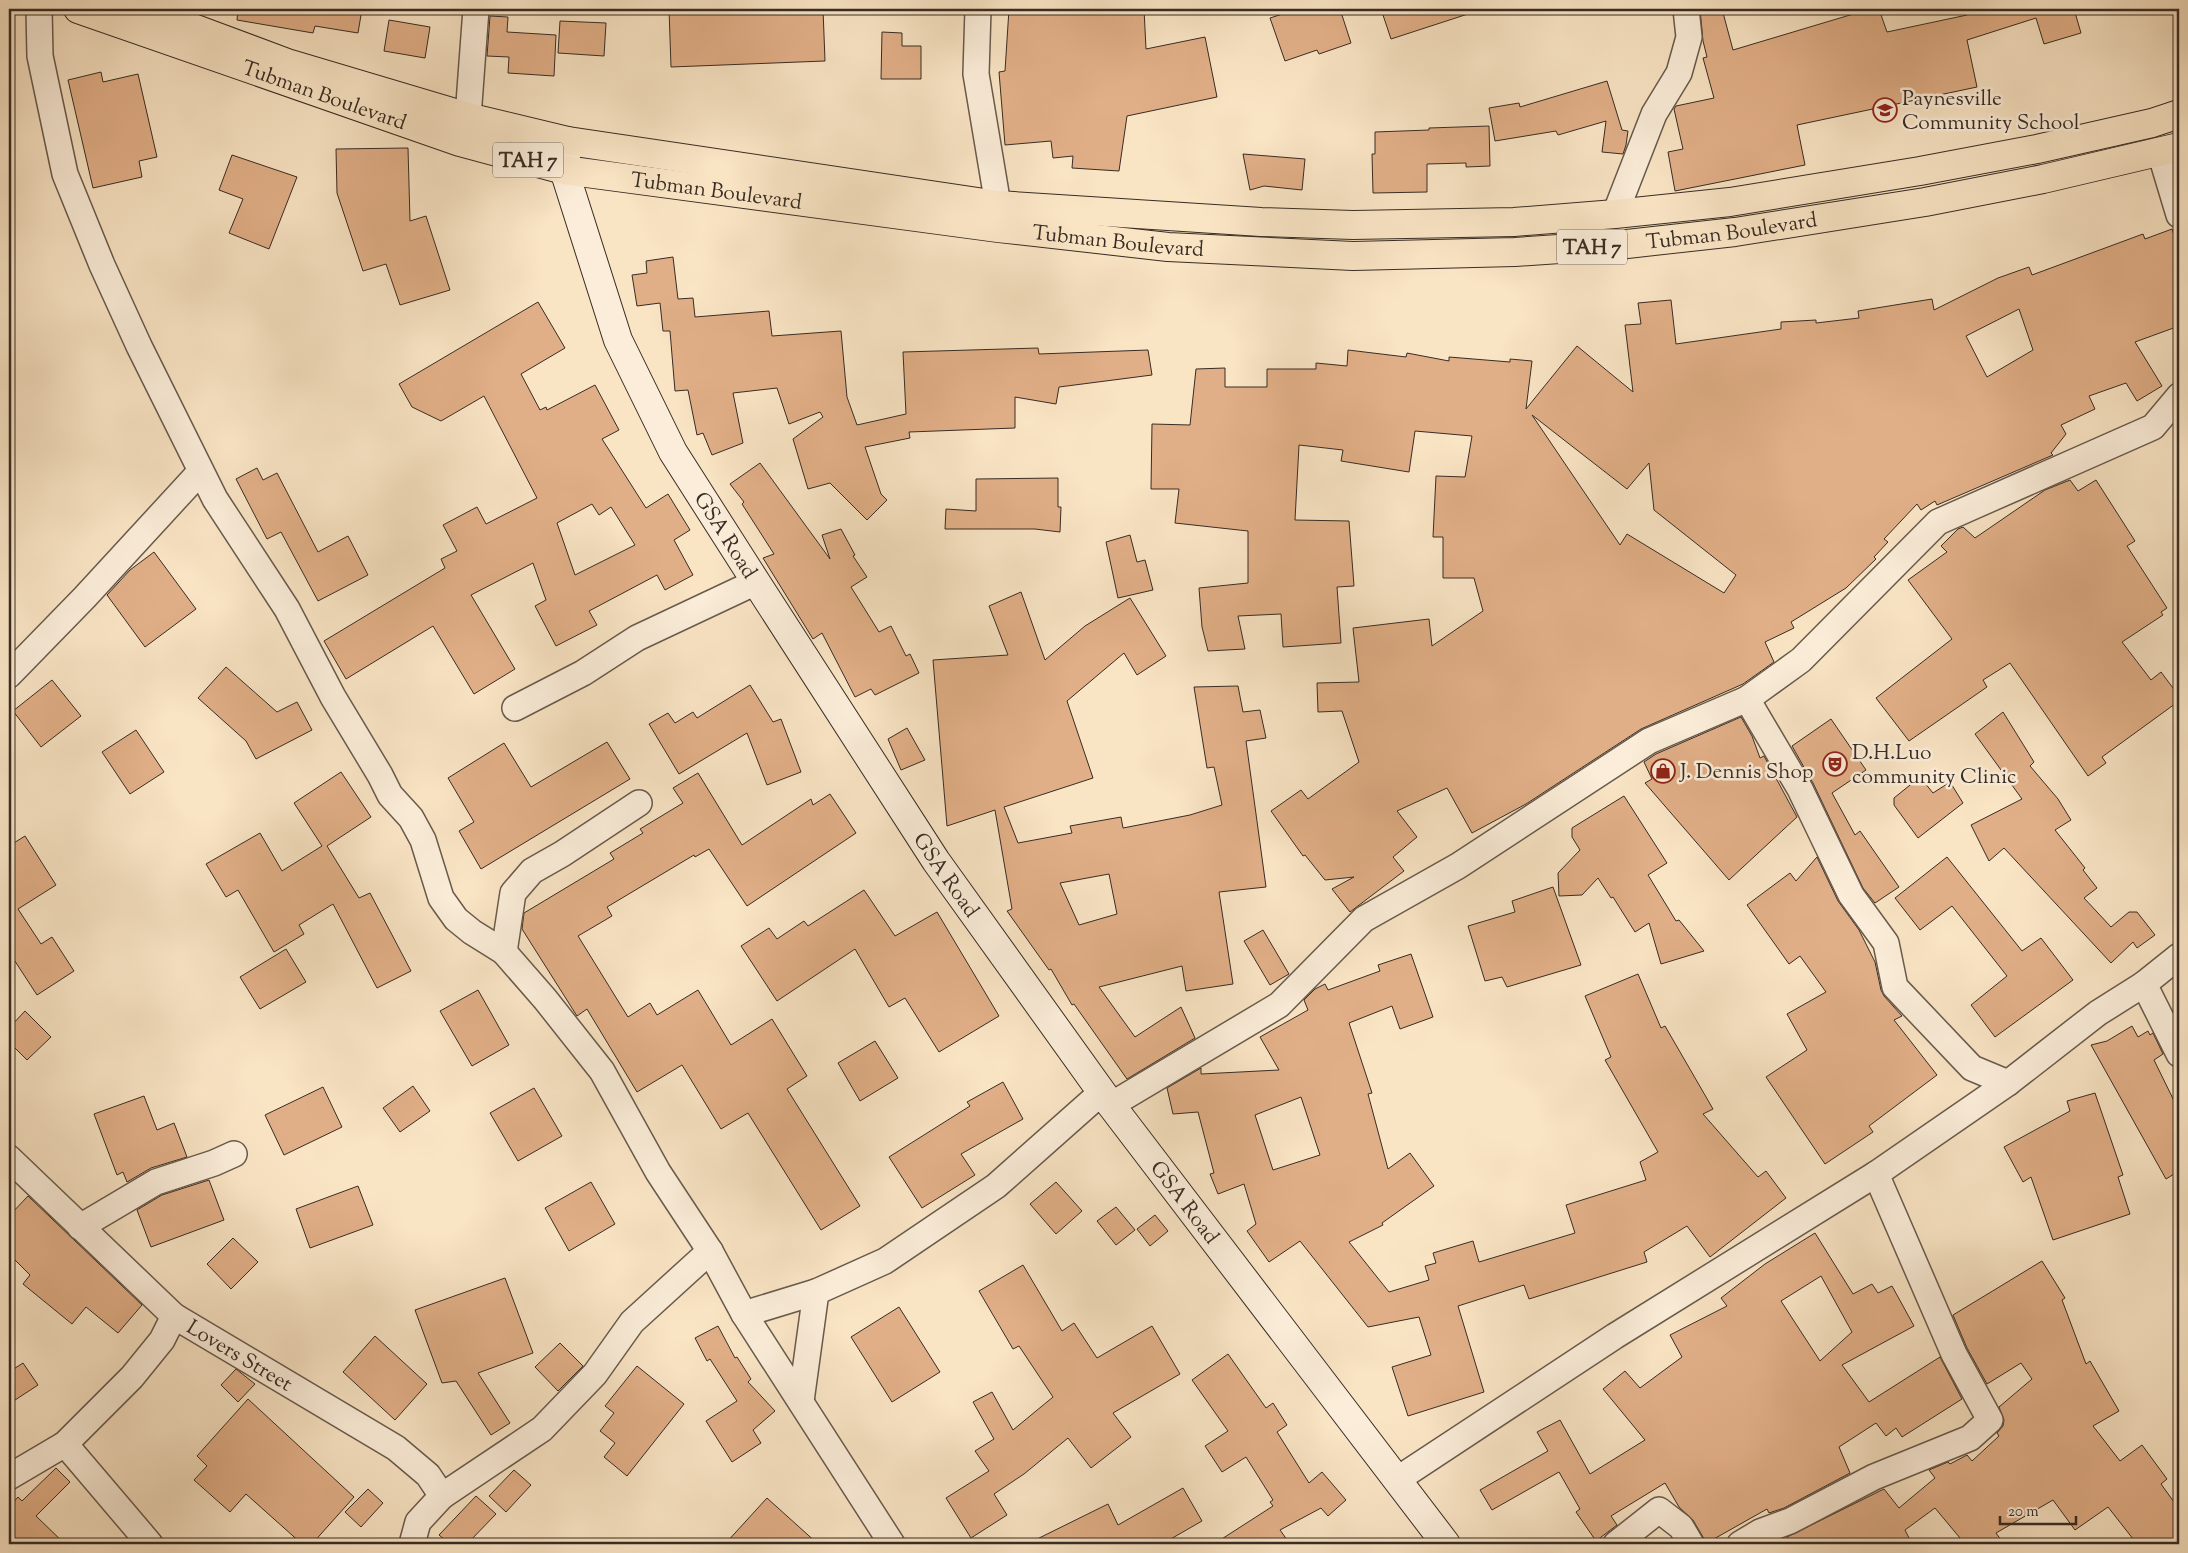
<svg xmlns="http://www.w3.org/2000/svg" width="2188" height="1553" viewBox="0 0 2188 1553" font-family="'Sorts Mill Goudy',serif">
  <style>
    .building { fill: #e1af87; stroke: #382c24; fill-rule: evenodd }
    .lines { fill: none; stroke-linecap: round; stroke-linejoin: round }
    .street-casing { stroke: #685a4c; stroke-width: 28 }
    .secondary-casing { stroke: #382c24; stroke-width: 30 }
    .highway-casing { stroke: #382c24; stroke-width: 30 }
    .street { stroke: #fbedd9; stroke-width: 25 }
    .secondary { stroke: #fbedd9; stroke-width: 28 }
    .highway { stroke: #f9e4c4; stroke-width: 28 }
    .labels { text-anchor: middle; stroke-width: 5; stroke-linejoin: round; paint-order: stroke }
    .shield { fill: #fbedd9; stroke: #72665a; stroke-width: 1 }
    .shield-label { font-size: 20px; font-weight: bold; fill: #382c24 }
    .street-label { font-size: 21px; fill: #382c24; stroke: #fbedd9 }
    .poi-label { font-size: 21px; fill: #382c24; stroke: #fbedd9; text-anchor: start }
  </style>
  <rect width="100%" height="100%" fill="#f9e4c4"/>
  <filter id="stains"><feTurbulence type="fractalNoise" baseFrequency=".004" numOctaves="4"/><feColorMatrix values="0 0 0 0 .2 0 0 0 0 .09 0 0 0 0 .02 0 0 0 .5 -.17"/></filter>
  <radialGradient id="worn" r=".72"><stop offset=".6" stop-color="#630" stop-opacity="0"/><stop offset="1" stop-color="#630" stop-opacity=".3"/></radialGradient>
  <!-- building -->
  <g class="building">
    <polygon points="238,9 362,9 358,33 315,26 313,33 237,20"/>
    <polygon points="669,9 823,9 825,61 671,67"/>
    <polygon points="1009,9 1087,11 1087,9 1144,9 1146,49 1205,37 1217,97 1127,116 1119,171 1072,168 1073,156 1053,158 1051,141 1005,145 999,72 1005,71"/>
    <polygon points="1298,9 1340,9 1351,43 1319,54 1317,50 1285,61 1270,18"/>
    <polygon points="1381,9 1470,9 1471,13 1391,39"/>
    <polygon points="1700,9 1722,9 1733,50 1870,9 1879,9 1887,32 1967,15 1965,9 2074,9 2081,33 2044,44 2036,18 1967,40 1977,87 1797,125 1805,165 1675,191 1668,152 1683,149 1674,109 1676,106 1714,98 1703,58 1707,57 1703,41"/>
    <polygon points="490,16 508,17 507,32 556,35 554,76 508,73 509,57 487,56"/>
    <polygon points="389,20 430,27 425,58 384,51"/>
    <polygon points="560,21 606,23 604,56 558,53"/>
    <polygon points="882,32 902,33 902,46 921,46 921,79 881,79"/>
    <polygon points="101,72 103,82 138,74 157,157 139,161 142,177 93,188 68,80"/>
    <polygon points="1607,81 1622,130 1628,131 1626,145 1623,154 1602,152 1606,121 1558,135 1556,131 1495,141 1489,108 1519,103 1520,107"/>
    <polygon points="1489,126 1490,166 1466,167 1466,163 1427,164 1427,192 1373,193 1372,154 1375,154 1375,132 1429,130 1429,128"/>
    <polygon points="408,148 410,221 426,216 450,290 400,305 386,264 363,271 337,193 336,149"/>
    <polygon points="1243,154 1305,159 1302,190 1264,186 1250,190"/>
    <polygon points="232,155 297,177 269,249 229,233 243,199 219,190"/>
    <path d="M2172 229 2179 251V326L2135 342 2162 386 2137 401 2126 383 2089 396 2095 409 2061 425 2066 434 2051 453 2053 455 1937 505 1935 501 1921 510 1917 504 1884 539 1888 542 1874 557 1876 559 1846 588 1791 622 1794 628 1765 642 1774 662 1743 684 1641 729 1526 804 1472 833 1447 788 1397 811 1417 837 1393 857 1404 871 1350 912 1332 889 1354 877 1325 880 1305 855 1303 856 1271 811 1301 790 1308 799 1359 762 1342 711 1318 712 1317 683 1359 682 1353 628 1429 619 1432 646 1483 611 1474 578H1443V537H1433L1436 476 1465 477 1472 436 1415 431 1409 472 1341 461 1343 450 1299 445 1295 520 1349 521 1354 586 1337 587 1341 643 1283 647 1281 614 1238 616 1245 649 1208 651 1202 627 1199 588 1248 583V531L1175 523 1179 489H1151L1152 424 1190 425 1196 369 1225 368V387H1267V369H1316V363L1347 366 1348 350 1406 357 1407 353 1449 361V357L1510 362V359L1532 361 1526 409 1577 346 1633 392 1625 325 1641 324 1638 303 1671 300 1676 344 1781 329V322L1816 320V323L1859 318 1858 311 1932 299 1934 310 1998 278 2029 267 2032 275 2143 234 2145 239ZM2019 309 2033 350 1987 377 1966 336ZM1532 415 1627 489 1649 463 1654 510 1736 575 1724 593 1627 534 1620 545Z"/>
    <polygon points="673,257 678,299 693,298 695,317 769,311 772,336 841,331 847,397 857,425 906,414 903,352 1038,348 1039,354 1148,350 1152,375 1059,387 1056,404 1015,397 1015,428 909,432 910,438 865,447 881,494 887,500 867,520 830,483 808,489 793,439 823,417 820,412 789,424 777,388 733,393 743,443 712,455 703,433 697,435 688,390 675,391 670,331 663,331 660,303 637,306 632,275 647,273 646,261"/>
    <path d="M538 302 565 348 521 374 540 410 546 407 547 410 595 385 619 430 602 439 646 508 668 494 690 530 674 540 693 575 665 590 657 575 589 611 597 625 556 646 535 606 546 600 533 563 471 595 515 669 474 694 433 626 346 679 324 641 445 568 441 559 457 551 443 525 477 507 486 524 537 498 484 396 441 421 412 407 399 384ZM592 504 599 515 611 507 635 545 575 575 557 523Z"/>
    <polygon points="760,463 830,559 822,535 841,529 855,555 853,556 867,577 851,587 879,632 891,626 906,656 910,654 919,673 875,695 871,689 855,697 822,633 813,639 763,558 774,554 742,504 744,502 730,484"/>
    <polygon points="257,468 263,480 277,473 318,552 348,536 368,575 318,601 281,532 267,539 236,479"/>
    <polygon points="1058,478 1058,507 1061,507 1060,532 1035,529 945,529 946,509 976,511 976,479"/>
    <polygon points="2070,480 2078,491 2096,480 2135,541 2127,546 2167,608 2161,612 2163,615 2122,642 2151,680 2161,672 2179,696 2179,701 2102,757 2106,763 2088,776 2010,663 1983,680 1987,687 1909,741 1876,698 1952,639 1908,580 1947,552 1941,546 1958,529 1963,527 1975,538 2045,490"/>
    <polygon points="1130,535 1137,562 1145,560 1153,590 1118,598 1106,542"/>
    <polygon points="154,552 196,609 145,647 107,595 130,570"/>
    <path d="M1021 592 1045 660 1085 626 1130 598 1166 656 1137 675 1124 653 1067 701 1093 778 1004 807 1018 843 1072 833 1070 826 1121 817 1123 828 1190 815 1222 805 1214 767 1207 768 1194 687 1238 686 1243 712 1260 710 1266 738 1246 741 1266 887 1219 892 1233 984 1186 991 1182 966 1099 987 1135 1037 1181 1007 1195 1038 1127 1079 1074 1004 1072 1005 1051 969 1049 970 1007 911 1012 909 995 810 947 826 933 660 1008 655 989 606ZM1109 874 1117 914 1079 925 1060 883Z"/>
    <polygon points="226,667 277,712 297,702 312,730 256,759 246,741 198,698"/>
    <polygon points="52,680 81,716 41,747 13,711"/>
    <polygon points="750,685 773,722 781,719 801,772 767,785 747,733 679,774 649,724 668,713 675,723 693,712 697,718"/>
    <polygon points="2003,712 2034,762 2030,766 2058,799 2071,820 2055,830 2085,868 2083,870 2097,888 2084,898 2111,927 2129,912 2137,912 2155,935 2137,948 2133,942 2111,963 2004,848 1989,861 1971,825 2022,799 1975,734"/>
    <polygon points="1741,717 1752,736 1760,758 1764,756 1797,817 1729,880 1645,783 1652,779 1644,762 1656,754"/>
    <polygon points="1831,719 1866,770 1832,793 1855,835 1860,831 1899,887 1875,903 1863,888 1813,783 1792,746"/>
    <polygon points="907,728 925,760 901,770 888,739"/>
    <polygon points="136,730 164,772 130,794 102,752"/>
    <polygon points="607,742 630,779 481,869 459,831 474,822 448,778 504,743 531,787"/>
    <polygon points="341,772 371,817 327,846 359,898 370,893 411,971 377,988 333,904 299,925 304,934 274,952 238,890 226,897 206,864 260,833 282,871 322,846 294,803"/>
    <polygon points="698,773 742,845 811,799 813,805 830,794 856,833 747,906 709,849 695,857 694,855 607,907 612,916 578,936 628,1017 650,1003 657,1015 698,990 731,1045 772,1019 807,1076 787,1089 860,1206 821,1230 748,1113 721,1129 682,1065 637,1092 587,1009 577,1016 522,929 524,913 614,859 610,853 643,833 640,829 683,803 673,788"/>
    <polygon points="1920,777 1933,793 1950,782 1963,803 1918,838 1894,805 1894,798"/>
    <polygon points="1624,796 1667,863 1648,875 1676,921 1679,920 1704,951 1661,964 1649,923 1635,932 1613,897 1611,898 1598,878 1582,895 1559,896 1558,873 1580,850 1572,837 1572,828"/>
    <polygon points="25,836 56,885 18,909 41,944 52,937 74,971 37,995 9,952 9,846"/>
    <polygon points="1817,857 1838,901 1859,930 1875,962 1881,990 1884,996 1902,1016 1894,1020 1937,1075 1869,1126 1873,1132 1825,1164 1766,1077 1807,1050 1787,1014 1826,992 1800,956 1789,964 1747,905 1790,873 1796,881"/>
    <polygon points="1947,857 2022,951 2041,938 2073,980 1995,1037 1971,1005 2007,976 1952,906 1920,930 1895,898"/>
    <polygon points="1553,887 1581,965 1507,987 1502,977 1485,981 1468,926 1515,912 1512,901"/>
    <polygon points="864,890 895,936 937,912 999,1016 939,1052 905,998 889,1007 855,949 777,1001 741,946 769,928 777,939 804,921 808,926"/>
    <polygon points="1263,930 1289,974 1270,985 1244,941"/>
    <polygon points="286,949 306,982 260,1009 240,977"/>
    <path d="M1411 954 1433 1017 1400 1029 1392 1006 1349 1023 1372 1093 1368 1094 1388 1169 1410 1153 1434 1186 1382 1223 1383 1225 1349 1242 1389 1292 1429 1280 1425 1266 1436 1263 1433 1253 1473 1241 1479 1262 1575 1233 1566 1205 1646 1180 1640 1162 1658 1152 1605 1060 1611 1057 1585 996 1638 974 1661 1028 1665 1026 1713 1109 1703 1114 1758 1177 1766 1171 1786 1198 1710 1257 1687 1226 1644 1252 1647 1262 1529 1299 1524 1285 1458 1306 1484 1392 1408 1416 1392 1367 1431 1355 1419 1317 1368 1327 1300 1241 1269 1262 1247 1231 1256 1224 1244 1184 1218 1194 1210 1174 1214 1173 1198 1112 1173 1114 1167 1088 1201 1068V1074L1279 1070 1260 1037 1308 1010 1304 1000 1315 989 1325 984 1328 990 1380 971 1378 965ZM1301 1097 1320 1155 1273 1170 1255 1115Z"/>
    <polygon points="478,990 509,1045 472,1066 440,1011"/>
    <polygon points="25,1011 51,1037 27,1060 9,1042 9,1028"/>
    <polygon points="2132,1026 2138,1037 2148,1031 2150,1035 2153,1033 2163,1054 2154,1060 2179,1111 2179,1171 2166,1179 2091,1045 2107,1041"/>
    <polygon points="875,1041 898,1078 860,1101 838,1063"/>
    <polygon points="1003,1082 1023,1119 961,1154 975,1175 922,1208 889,1157 970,1106 967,1102"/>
    <polygon points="413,1086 430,1111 400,1132 383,1108"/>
    <polygon points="323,1087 342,1127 284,1155 265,1115"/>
    <polygon points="534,1088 562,1136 518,1161 490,1113"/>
    <polygon points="2095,1093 2123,1175 2118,1177 2130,1214 2053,1240 2031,1177 2023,1182 2004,1147 2070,1111 2067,1101"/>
    <polygon points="144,1096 157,1130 174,1123 187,1157 151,1168 127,1182 123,1172 117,1175 94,1114"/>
    <polygon points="209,1180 224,1220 151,1247 137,1210 162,1195"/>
    <polygon points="591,1182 615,1224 569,1251 545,1208"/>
    <polygon points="1056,1182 1082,1211 1056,1234 1030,1204"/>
    <polygon points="358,1186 373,1225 310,1248 296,1209"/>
    <polygon points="28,1196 142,1305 118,1333 86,1307 72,1324 23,1284 30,1275 9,1254 9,1216"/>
    <polygon points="1116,1207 1135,1230 1116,1245 1097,1221"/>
    <polygon points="1155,1215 1168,1231 1150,1246 1137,1229"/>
    <path d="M1815 1233 1853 1294 1872 1284 1878 1293 1892 1286 1914 1326 1842 1365 1869 1402 1940 1357 1962 1399 1902 1437 1896 1428 1886 1436 1876 1423 1839 1447 1850 1473 1784 1508 1769 1513 1767 1509 1705 1544 1703 1537 1693 1520 1679 1507 1665 1483 1611 1516 1617 1525 1596 1541 1576 1512 1580 1509 1559 1472 1492 1510 1480 1490 1548 1451 1537 1432 1560 1420 1590 1474 1645 1440 1603 1389 1625 1371 1640 1388 1682 1357 1670 1335 1727 1306 1721 1298 1765 1264ZM1821 1276 1852 1332 1820 1361 1781 1301Z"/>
    <polygon points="233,1238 258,1262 231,1289 207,1264"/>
    <polygon points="2042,1261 2065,1298 2062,1300 2086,1364 2090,1361 2119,1411 2093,1426 2120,1461 2142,1445 2167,1479 2161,1484 2179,1509 2179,1536 2168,1544 2137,1544 2108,1507 2075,1530 2053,1500 1996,1533 2004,1544 1965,1544 1935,1508 1905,1530 1912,1544 1792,1544 1787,1537 1884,1489 1899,1508 1935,1478 1929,1470 1948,1462 1950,1464 1967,1455 1972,1461 1999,1436 1997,1433 2003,1426 2004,1420 1999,1407 2032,1379 2021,1363 1987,1384 1967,1348 1953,1315"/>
    <polygon points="1023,1265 1062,1331 1074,1323 1097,1358 1152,1326 1180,1374 1113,1413 1131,1437 1091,1468 1068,1438 1024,1474 994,1494 1007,1515 971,1538 946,1498 989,1471 975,1451 994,1439 973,1402 992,1392 1013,1430 1053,1397 1019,1346 1013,1349 979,1291"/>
    <polygon points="505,1278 533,1353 478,1373 510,1423 491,1435 456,1381 442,1383 415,1310"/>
    <polygon points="899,1307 940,1372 892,1402 851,1337"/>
    <polygon points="718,1326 735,1358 737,1357 751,1379 748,1382 775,1411 753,1430 761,1443 732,1462 706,1421 737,1401 710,1359 707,1361 695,1338"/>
    <polygon points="375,1336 427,1384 395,1420 343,1372"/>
    <polygon points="560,1343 583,1366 558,1391 535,1367"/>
    <polygon points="1228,1354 1266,1408 1273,1403 1287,1425 1277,1432 1309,1483 1322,1472 1346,1500 1328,1516 1321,1508 1280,1530 1290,1544 1214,1544 1273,1506 1270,1502 1273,1500 1246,1457 1222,1472 1205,1446 1228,1431 1192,1380"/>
    <polygon points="23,1363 38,1385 9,1404 9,1372"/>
    <polygon points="637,1366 684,1404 627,1476 604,1457 615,1443 600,1431 614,1413 605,1406"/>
    <polygon points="236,1369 255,1384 238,1402 221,1385"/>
    <polygon points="248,1399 354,1497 312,1544 302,1544 246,1494 230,1512 194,1480 207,1466 197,1456"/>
    <polygon points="56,1468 70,1482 36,1516 65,1544 17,1544 9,1537 9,1507 18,1497 22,1501"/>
    <polygon points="514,1470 531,1485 506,1512 489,1496"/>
    <polygon points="1183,1488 1202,1521 1162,1544 1027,1544 1108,1504 1118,1525"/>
    <polygon points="368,1489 383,1503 361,1527 345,1512"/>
    <polygon points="476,1496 496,1514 467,1544 450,1544 439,1535"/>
    <polygon points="767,1498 818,1544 725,1544"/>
  </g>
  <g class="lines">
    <!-- street casing -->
    <g class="street-casing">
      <g id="street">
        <polyline points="39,9 40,56 65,174 102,265 139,346 215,499 287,609 333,697 380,775 390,795 411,818 423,840 441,898 456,919 472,932 504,952 545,999 602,1071 658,1172 710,1251 744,1314 892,1544"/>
        <polyline points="978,9 976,74 998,205"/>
        <polyline points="468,117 476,9"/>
        <polyline points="2160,152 2179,215"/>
        <polyline points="1615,214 1654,114 1679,73 1689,37 1686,9"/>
        <polyline points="9,675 85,597 200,472"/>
        <polyline points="1747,699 1800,789 1851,895 1886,943 1895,987 1972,1068 2008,1083"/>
        <polyline points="515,708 583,673 637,638 756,582"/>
        <polyline points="504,952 513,893 532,871 562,854 639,803"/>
        <polyline points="2144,984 2179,1054"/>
        <polyline points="1111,1105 1279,1005 1364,919 1458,866 1649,741 1747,699 1801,660 1938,522 2153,427 2179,396"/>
        <path id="s1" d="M9 1158 174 1316 396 1448 428 1475 442 1496"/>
        <polyline points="80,1227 156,1182 214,1163 234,1154"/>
        <polyline points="744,1314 816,1292"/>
        <polyline points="801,1401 816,1292 885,1261 996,1186 1102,1092"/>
        <polyline points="65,1444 150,1544"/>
        <polyline points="9,1477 65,1444 132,1377 162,1340 174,1316"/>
        <polyline points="1398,1479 1615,1336 1876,1174 2008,1083 2098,1013 2144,984 2179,956"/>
        <polyline points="412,1544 418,1522 442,1496 542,1429 595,1374 632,1322 710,1251"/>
        <polyline points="1616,1544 1659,1510 1681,1527 1691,1544"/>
        <polyline points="1740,1544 1760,1532 1790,1521 1874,1477 1970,1438 1990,1420 1954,1354 1876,1174"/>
      </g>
    </g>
    <!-- secondary casing -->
    <g class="secondary-casing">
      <g id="secondary">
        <path id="s2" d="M568 141 564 170 618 340 673 452 756 582 936 861 1111 1105 1446 1544"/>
      </g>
    </g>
    <!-- highway casing -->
    <g class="highway-casing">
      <g id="highway">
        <path id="s3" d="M78 9 460 142 564 170 998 228 1168 247 1353 256 1515 252 1618 245 1735 232 1925 202 2043 179 2179 147"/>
        <polyline points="142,9 290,64 468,117 568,141 998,205 1261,222 1353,225 1514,222 1615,214 1730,202 1920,171 2037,149 2152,123 2179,114"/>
      </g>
    </g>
    <!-- street -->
    <use href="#street" class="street"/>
    <!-- secondary -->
    <use href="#secondary" class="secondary"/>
    <!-- highway -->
    <use href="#highway" class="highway"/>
  </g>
  <!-- icons -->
  <defs>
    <g id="school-ring" transform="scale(1.25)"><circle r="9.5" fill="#fbedd9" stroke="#8f2418" stroke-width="1.5"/><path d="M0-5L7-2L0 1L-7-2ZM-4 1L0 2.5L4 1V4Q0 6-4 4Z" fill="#8f2418"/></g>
    <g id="theatre-ring" transform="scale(1.25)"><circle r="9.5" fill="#fbedd9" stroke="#8f2418" stroke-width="1.5"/><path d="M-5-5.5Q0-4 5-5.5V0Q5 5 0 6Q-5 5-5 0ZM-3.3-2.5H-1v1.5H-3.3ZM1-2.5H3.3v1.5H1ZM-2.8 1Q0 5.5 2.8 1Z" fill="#8f2418"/></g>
    <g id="shop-ring" transform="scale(1.25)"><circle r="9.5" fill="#fbedd9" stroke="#8f2418" stroke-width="1.5"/><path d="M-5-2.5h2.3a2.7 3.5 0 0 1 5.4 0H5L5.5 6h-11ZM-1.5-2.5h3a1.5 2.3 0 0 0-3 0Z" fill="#8f2418"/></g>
  </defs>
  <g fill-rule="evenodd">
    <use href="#school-ring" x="1885" y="110"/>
    <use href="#theatre-ring" x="1835" y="764"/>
    <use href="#shop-ring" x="1663" y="771"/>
  </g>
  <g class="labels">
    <!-- shield labels -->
    <g class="shield">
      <rect x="493" y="142.5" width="70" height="35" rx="4"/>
      <rect x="1557" y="229.5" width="70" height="35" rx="4"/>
    </g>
    <g class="shield-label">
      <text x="528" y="167">TAH 7</text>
      <text x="1592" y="254">TAH 7</text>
    </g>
    <!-- street labels -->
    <g class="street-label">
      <text dy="7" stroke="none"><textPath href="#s3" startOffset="261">Tubman Boulevard</textPath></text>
      <text dy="7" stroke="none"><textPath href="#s3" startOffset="666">Tubman Boulevard</textPath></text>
      <text dy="7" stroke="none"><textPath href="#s3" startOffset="1686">Tubman Boulevard</textPath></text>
      <text dy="7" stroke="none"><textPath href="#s3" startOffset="1071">Tubman Boulevard</textPath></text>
      <text dy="7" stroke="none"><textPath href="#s2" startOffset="431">GSA Road</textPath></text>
      <text dy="7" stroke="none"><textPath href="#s2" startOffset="836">GSA Road</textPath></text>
      <text dy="7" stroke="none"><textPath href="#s2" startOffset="1241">GSA Road</textPath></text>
      <text dy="7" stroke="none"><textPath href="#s1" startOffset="305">Lovers Street</textPath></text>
    </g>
    <!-- poi labels -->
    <g class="poi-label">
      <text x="1902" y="105">Paynesville<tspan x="1902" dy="24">Community School</tspan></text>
      <text x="1852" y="759">D.H.Luo<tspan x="1852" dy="24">community Clinic</tspan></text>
      <text x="1680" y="778">J. Dennis Shop</text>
    </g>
  </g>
  <!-- margin -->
  <rect width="2188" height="1553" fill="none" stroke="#f9e4c4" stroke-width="30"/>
  <rect x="10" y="10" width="2168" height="1533" fill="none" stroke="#382c24" stroke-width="2.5"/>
  <rect x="15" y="15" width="2158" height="1523" fill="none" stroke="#382c24"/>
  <!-- scale -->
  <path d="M2000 1516v8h76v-8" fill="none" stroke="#382c24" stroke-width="2.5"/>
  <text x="2008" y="1516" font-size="15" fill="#382c24" stroke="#fbedd9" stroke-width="4" paint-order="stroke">20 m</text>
  <rect width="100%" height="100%" filter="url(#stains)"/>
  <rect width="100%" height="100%" fill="url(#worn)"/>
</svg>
